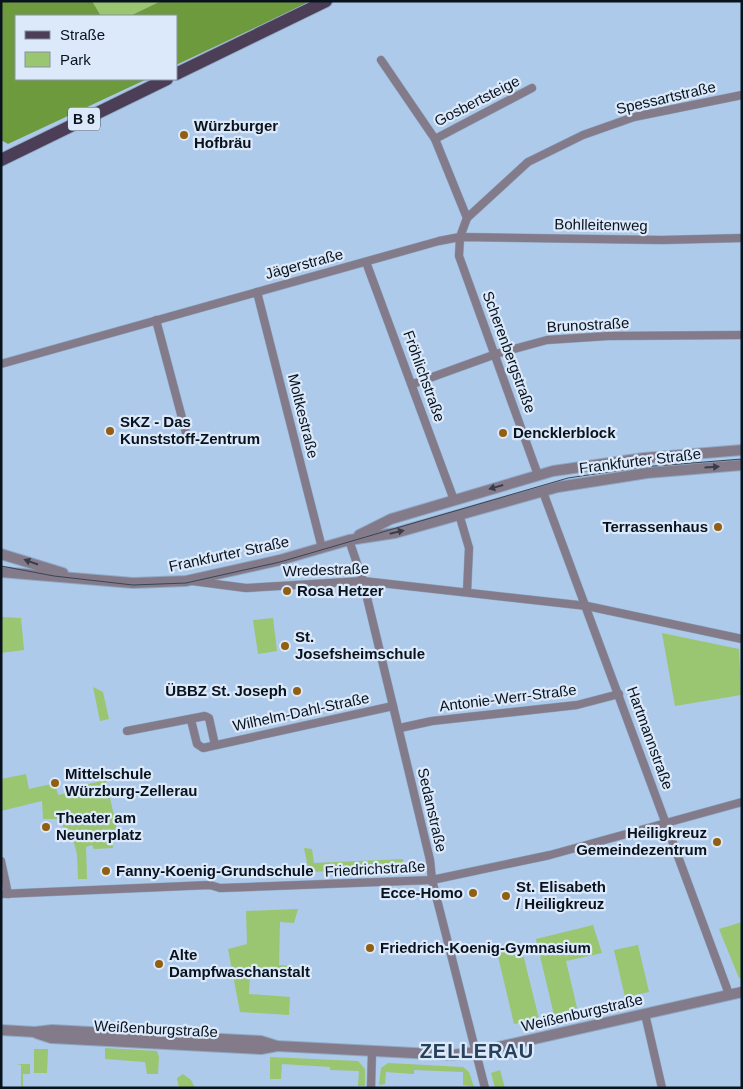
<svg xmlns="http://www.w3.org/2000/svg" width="743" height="1089" viewBox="0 0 743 1089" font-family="Arial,sans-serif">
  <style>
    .green { fill: #9ac571 }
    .forest { fill: #6e9a3e }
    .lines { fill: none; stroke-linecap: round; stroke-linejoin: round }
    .minor-casing { stroke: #8fa9c5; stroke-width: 9 }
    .tertiary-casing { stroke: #8fa9c5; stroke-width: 12 }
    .primary-casing { stroke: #8fa9c5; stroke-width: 14 }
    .minor { stroke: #847b8a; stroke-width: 8 }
    .tertiary { stroke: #847b8a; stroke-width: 10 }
    .primary { stroke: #4c3e57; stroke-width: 12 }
    .tram { stroke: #374657; stroke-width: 1 }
    .oneway { fill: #3a3d49 }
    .poi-dot { fill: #925f10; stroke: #dbe9fa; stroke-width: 2 }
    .labels { text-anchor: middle; stroke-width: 4.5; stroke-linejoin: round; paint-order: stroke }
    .shield { fill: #dbe9fa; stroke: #485360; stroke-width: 1 }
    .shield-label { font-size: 14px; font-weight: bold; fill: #09131e }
    .street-label { font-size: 15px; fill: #09131e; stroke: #dbe9fa }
    .poi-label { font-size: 15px; font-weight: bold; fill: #09131e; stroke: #dbe9fa; text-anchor: start }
    .district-label { font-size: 20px; font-weight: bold; letter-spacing: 1px; fill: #28415b; stroke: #dbe9fa }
  </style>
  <rect width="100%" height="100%" fill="#adcaea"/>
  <!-- green -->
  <g class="green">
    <polygon points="92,1 161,1 130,16 101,16"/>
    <polygon points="1,617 21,618 24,650 1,653"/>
    <polygon points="273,618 277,651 258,654 253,620"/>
    <polygon points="662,633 739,649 741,695 675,706"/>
    <polygon points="93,687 103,692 109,719 100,721"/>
    <polygon points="26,774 29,789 55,783 58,795 67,793 67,789 106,780 118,834 112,835 113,848 94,849 92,845 86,847 87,879 78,879 77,854 70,829 64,830 61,819 43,819 42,801 1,811 1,779"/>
    <polygon points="304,848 312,849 314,863 403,859 404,867 309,872"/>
    <polygon points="298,909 294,923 280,922 279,965 293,966 294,976 250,975 249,994 290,997 289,1015 240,1012 228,949 247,944 246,911"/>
    <polygon points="742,922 742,978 739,978 719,929"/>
    <polygon points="593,925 602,953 566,961 577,1008 554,1015 536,939"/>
    <polygon points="520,942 539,1019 514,1024 496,948"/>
    <polygon points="638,945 649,992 625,997 614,950"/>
    <polygon points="105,1048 157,1051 159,1057 158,1074 147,1074 145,1062 105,1059"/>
    <polygon points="34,1049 48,1049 47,1073 34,1073"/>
    <polygon points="270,1057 358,1061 365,1069 365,1086 358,1086 359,1071 330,1070 330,1067 282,1064 281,1079 270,1079"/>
    <polygon points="388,1063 463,1067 469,1072 474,1087 463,1085 463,1072 414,1070 414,1074 386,1072 385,1084 379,1085 381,1068"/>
    <polygon points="16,1064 30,1064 30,1074 23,1074 23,1088 21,1088 21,1065"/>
    <polygon points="500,1070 505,1088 495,1088 491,1073"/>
    <polygon points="183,1074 191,1080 195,1088 179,1088 177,1078"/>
  </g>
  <!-- forest -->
  <g class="forest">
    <polygon points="1,1 92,1 101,16 16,16 16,79 147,79 8,144 1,140"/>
    <polygon points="161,1 312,1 176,65 176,16 130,16"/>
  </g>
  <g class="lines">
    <!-- minor casing -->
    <g class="minor-casing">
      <g id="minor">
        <polyline points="381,60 435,139 467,218"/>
        <polyline points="435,139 532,88"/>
        <polyline points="366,262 454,500"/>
        <polyline points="257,292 322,548"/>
        <polyline points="156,320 186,433"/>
        <polyline points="1,364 439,241 460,237 662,240 742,238"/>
        <polyline points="413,384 496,354 547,340 608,336 742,335"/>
        <polyline points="538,475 459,256 460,237 467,218 528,162 583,135 634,117 742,95"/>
        <polyline points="543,492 729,994"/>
        <polyline points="459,514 469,548 467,592"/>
        <polyline points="349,540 363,581 430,860 432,880 485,1088"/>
        <polyline points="192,581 246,588 363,581 587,606 742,639"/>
        <polyline points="191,720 197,744 203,748 393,706"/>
        <polyline points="400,728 432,721 577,705 619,694"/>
        <polyline points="127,731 205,716 209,718 215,745"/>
        <polyline points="1,861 8,894"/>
        <polyline points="1,894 210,885 220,888 432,880 550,855 742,802"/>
        <polyline points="645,1014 662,1088"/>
        <polyline points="371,1088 372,1051"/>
      </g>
    </g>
    <!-- tertiary casing -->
    <g class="tertiary-casing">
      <g id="tertiary">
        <polyline points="359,535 391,519 553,471 644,458 742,450"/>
        <polyline points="1,554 63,573"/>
        <polyline points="1,572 133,583 186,581 280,560 349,540 395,533 558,487 647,473 742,465"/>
        <polyline points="1,1030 35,1032 52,1030 261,1041 277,1046 453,1055 476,1052 742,992"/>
        <polyline points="36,1033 51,1038 261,1049 277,1046"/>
      </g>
    </g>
    <!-- primary casing -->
    <g class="primary-casing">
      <g id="primary">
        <polyline points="176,74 326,1"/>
        <polyline points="1,160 167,79"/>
      </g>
    </g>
    <!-- minor -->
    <use href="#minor" class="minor"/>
    <!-- tertiary -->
    <use href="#tertiary" class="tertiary"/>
    <!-- primary -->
    <use href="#primary" class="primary"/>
    <!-- tram -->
    <polyline class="tram" points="1,566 54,576 133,585 186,583 280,562 568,478 642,467 742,459"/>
  </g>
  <!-- one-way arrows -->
  <defs><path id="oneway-solid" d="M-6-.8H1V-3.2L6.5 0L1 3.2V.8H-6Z" transform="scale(1.25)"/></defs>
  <g class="oneway">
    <use href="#oneway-solid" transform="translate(712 467) rotate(-4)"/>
    <use href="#oneway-solid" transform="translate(496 487) rotate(164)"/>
    <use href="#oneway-solid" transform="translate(397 532) rotate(-13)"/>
    <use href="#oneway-solid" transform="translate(31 562) rotate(-161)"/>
  </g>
  <!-- markers -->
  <g class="poi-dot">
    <circle cx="184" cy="135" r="5"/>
    <circle cx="110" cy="431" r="5"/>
    <circle cx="503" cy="433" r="5"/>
    <circle cx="718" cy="527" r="5"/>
    <circle cx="287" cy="591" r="5"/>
    <circle cx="285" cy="646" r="5"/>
    <circle cx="297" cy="691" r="5"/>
    <circle cx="55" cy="783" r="5"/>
    <circle cx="46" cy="827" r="5"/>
    <circle cx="717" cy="842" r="5"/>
    <circle cx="106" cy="871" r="5"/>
    <circle cx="473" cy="893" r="5"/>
    <circle cx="506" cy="896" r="5"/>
    <circle cx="370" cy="948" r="5"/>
    <circle cx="159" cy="964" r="5"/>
  </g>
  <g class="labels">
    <!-- shield labels -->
    <rect class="shield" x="68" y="107.5" width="32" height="23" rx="4"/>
    <g class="shield-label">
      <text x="84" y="124">B 8</text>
    </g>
    <!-- street labels -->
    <g class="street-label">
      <text transform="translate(666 98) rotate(-13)" y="5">Spessartstraße</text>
      <text transform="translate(477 101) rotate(-27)" y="5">Gosbertsteige</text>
      <text transform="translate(601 225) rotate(1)" y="5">Bohlleitenweg</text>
      <text transform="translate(304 264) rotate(-15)" y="5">Jägerstraße</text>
      <text transform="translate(588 325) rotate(-3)" y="5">Brunostraße</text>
      <text transform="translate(509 352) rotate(70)" y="5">Scherenbergstraße</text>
      <text transform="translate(424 376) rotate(70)" y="5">Fröhlichstraße</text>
      <text transform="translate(303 416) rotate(76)" y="5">Moltkestraße</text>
      <text transform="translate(640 461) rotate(-7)" y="5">Frankfurter Straße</text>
      <text transform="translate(229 554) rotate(-12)" y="5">Frankfurter Straße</text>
      <text transform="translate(326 570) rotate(-2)" y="5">Wredestraße</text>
      <text transform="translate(508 698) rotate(-7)" y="5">Antonie-Werr-Straße</text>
      <text transform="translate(301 712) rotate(-12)" y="5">Wilhelm-Dahl-Straße</text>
      <text transform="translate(650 738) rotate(70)" y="5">Hartmannstraße</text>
      <text transform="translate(432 810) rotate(77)" y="5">Sedanstraße</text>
      <text transform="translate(375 869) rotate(-3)" y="5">Friedrichstraße</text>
      <text transform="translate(582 1013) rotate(-13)" y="5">Weißenburgstraße</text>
      <text transform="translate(156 1029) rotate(3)" y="5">Weißenburgstraße</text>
    </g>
    <!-- poi labels -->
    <g class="poi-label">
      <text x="194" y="131">Würzburger<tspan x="194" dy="17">Hofbräu</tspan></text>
      <text x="120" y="427">SKZ - Das<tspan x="120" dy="17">Kunststoff-Zentrum</tspan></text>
      <text x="513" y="438">Dencklerblock</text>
      <text x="708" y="532" text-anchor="end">Terrassenhaus</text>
      <text x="297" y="596">Rosa Hetzer</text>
      <text x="295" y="642">St.<tspan x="295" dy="17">Josefsheimschule</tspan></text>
      <text x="287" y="696" text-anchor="end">ÜBBZ St. Joseph</text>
      <text x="65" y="779">Mittelschule<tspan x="65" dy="17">Würzburg-Zellerau</tspan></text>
      <text x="56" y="823">Theater am<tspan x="56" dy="17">Neunerplatz</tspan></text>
      <text x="707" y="838" text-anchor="end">Heiligkreuz<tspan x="707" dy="17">Gemeindezentrum</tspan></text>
      <text x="116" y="876">Fanny-Koenig-Grundschule</text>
      <text x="516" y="892">St. Elisabeth<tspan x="516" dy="17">/ Heiligkreuz</tspan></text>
      <text x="463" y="898" text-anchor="end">Ecce-Homo</text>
      <text x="380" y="953">Friedrich-Koenig-Gymnasium</text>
      <text x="169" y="960">Alte<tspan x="169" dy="17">Dampfwaschanstalt</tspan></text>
    </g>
    <!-- district labels -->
    <g class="district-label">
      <text x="477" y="1058">ZELLERAU</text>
    </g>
  </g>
  <!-- border -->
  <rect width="743" height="1089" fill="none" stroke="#09131e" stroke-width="5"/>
  <!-- legend -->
  <rect x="15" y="15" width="162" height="65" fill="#dbe9fa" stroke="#8793a2"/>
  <rect x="25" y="31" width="25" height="8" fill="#4c3e57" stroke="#8793a2"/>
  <text x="60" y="40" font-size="15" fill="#09131e">Straße</text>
  <rect x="25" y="52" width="25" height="15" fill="#9ac571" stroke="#8793a2"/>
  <text x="60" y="65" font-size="15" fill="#09131e">Park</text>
</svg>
